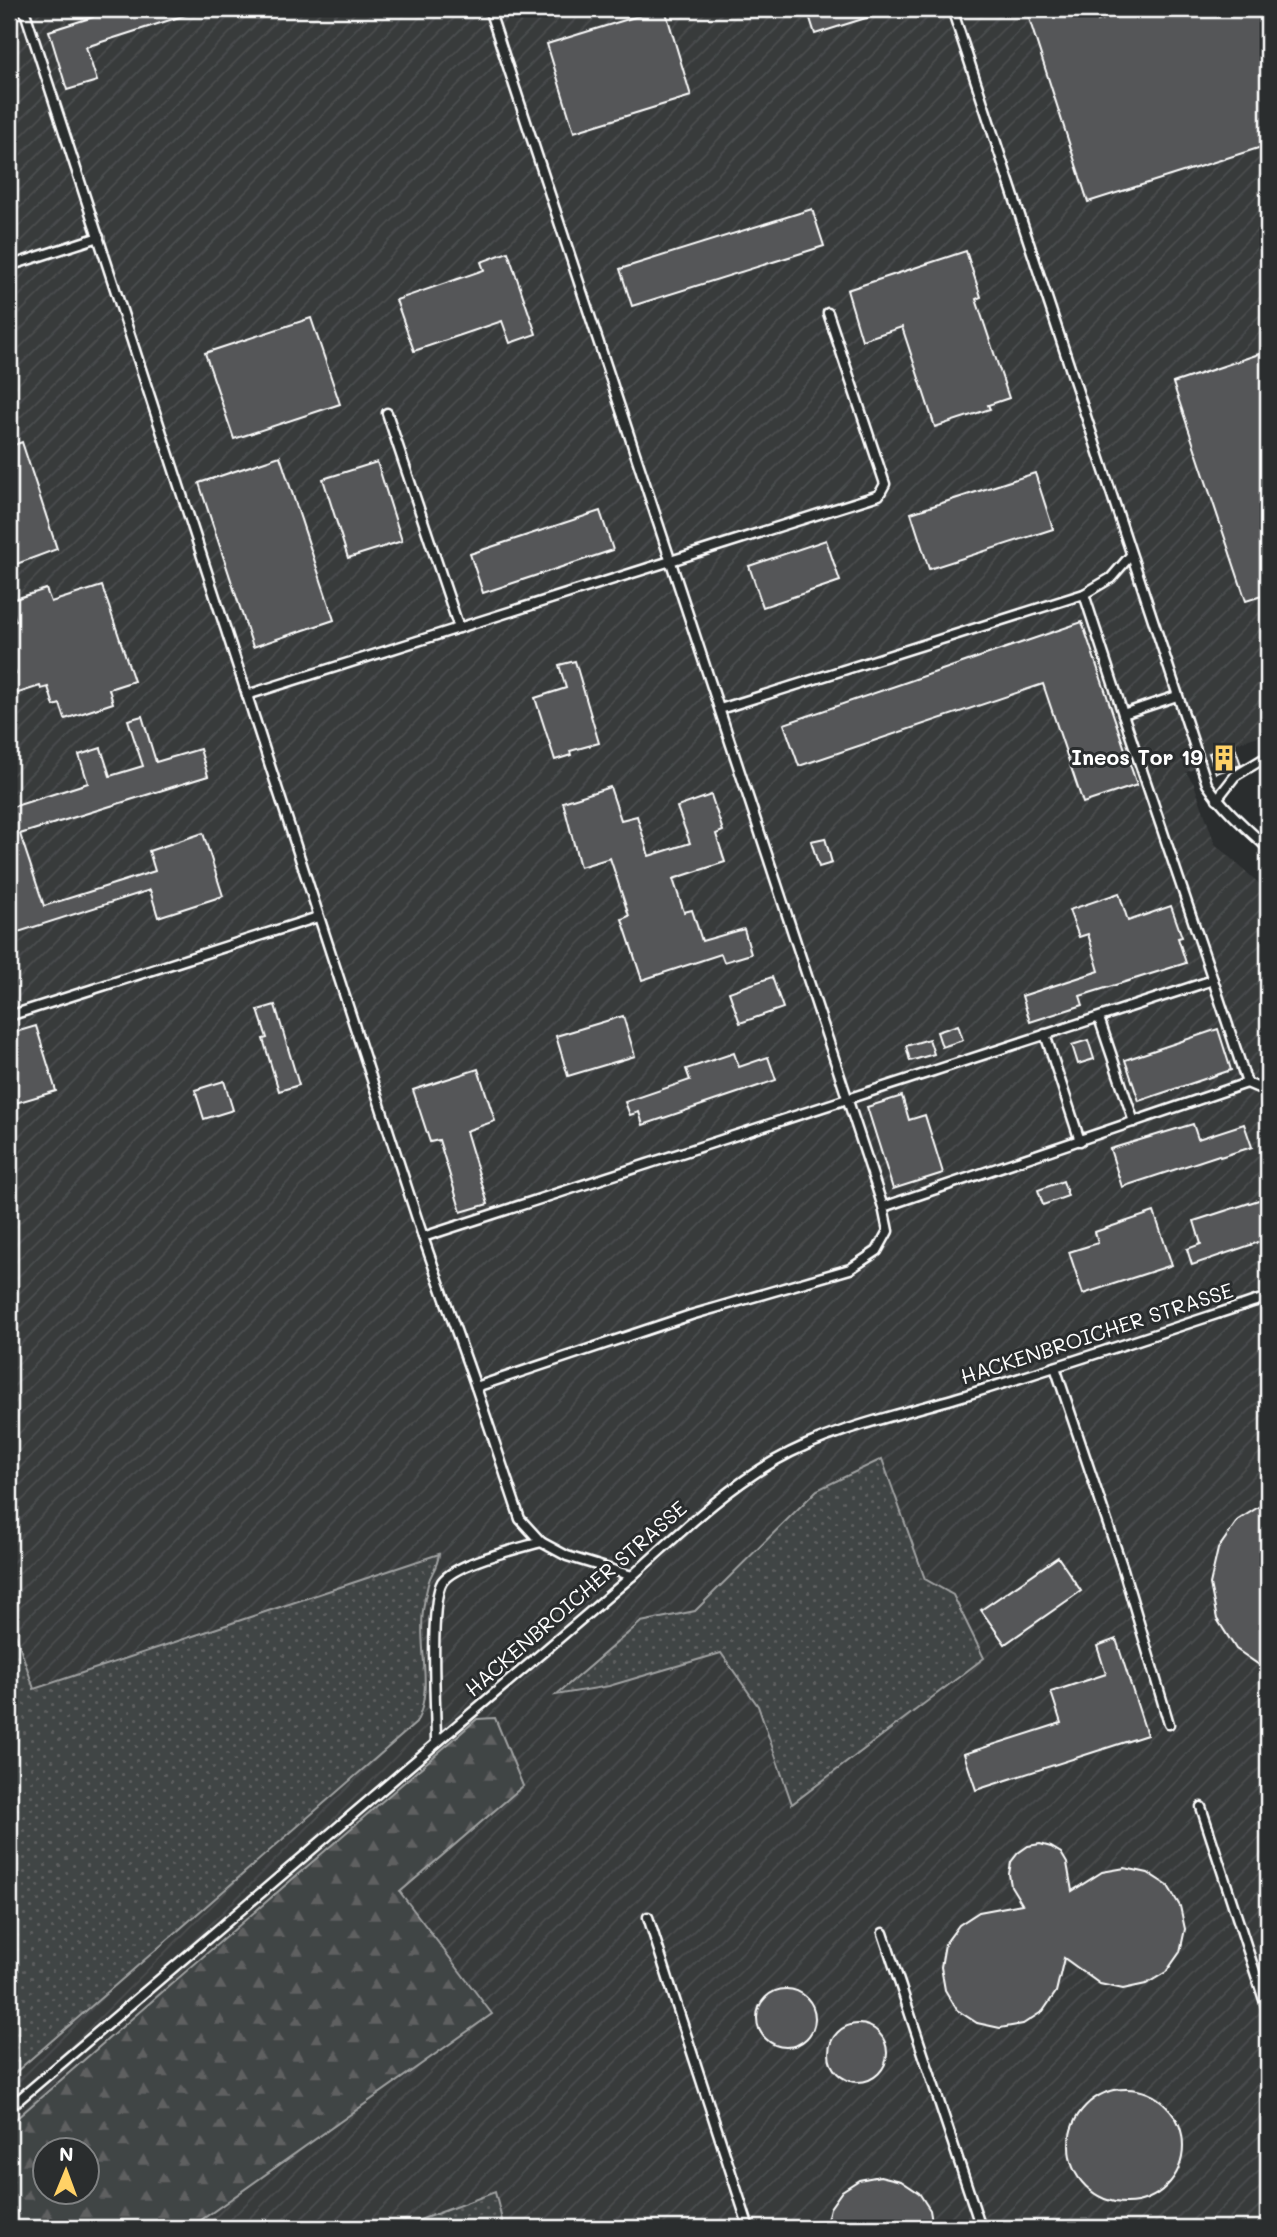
<svg xmlns="http://www.w3.org/2000/svg" width="1277" height="2237" viewBox="0 0 1277 2237" font-family="Mali,sans-serif">
  <style>
    .industrial { fill: url(#industrial-furrows); fill-rule: evenodd }
    .grass { fill: url(#grass-dots); stroke: #a0a2a2; stroke-width: 2 }
    .forest { fill: url(#forest-firs); stroke: #a0a2a2; stroke-width: 2; fill-rule: evenodd }
    .building { fill: #555758; stroke: #fff; stroke-width: 2 }
    .lines { fill: none; stroke-linecap: round; stroke-linejoin: round }
    .lane-casing { stroke: #fff; stroke-width: 13 }
    .lane { stroke: #2a2d2e; stroke-width: 8 }
    .labels { text-anchor: middle; stroke-width: 6; stroke-linejoin: round; paint-order: stroke }
    .poi-label { font-size: 21px; font-weight: bold; fill: #fff; stroke: #2a2d2e; text-anchor: end }
    .street-label { font-size: 21px; fill: #fff; stroke: #2a2d2e }
  </style>
  <defs>
    <pattern id="industrial-furrows" width="10" height="10" patternUnits="userSpaceOnUse" patternTransform="scale(1.75)"><rect width="10" height="10" fill="#373a3b"/><path d="M-1 1l2-2M0 10L10 0M9 11l2-2" fill="none" stroke="#4b4e4f"/></pattern>
    <pattern id="grass-dots" width="8" height="8" patternUnits="userSpaceOnUse" patternTransform="scale(1.75)"><rect width="8" height="8" fill="#414445"/><path d="M2 2h.1M6 6h.1" fill="none" stroke="#5e6061" stroke-width="1.8" stroke-linecap="round"/></pattern>
    <pattern id="forest-firs" width="22" height="20" patternUnits="userSpaceOnUse" patternTransform="scale(1.75)"><rect width="22" height="20" fill="#414445"/><path d="M5 1l3.5 6h-7zM16 11l3.5 6h-7z" fill="#5e6061"/></pattern>
  </defs>
  <rect width="100%" height="100%" fill="#2a2d2e"/>
  <filter id="ink" filterUnits="userSpaceOnUse"><feTurbulence type="fractalNoise" baseFrequency=".0143" numOctaves="2"/><feDisplacementMap in="SourceGraphic" scale="14" xChannelSelector="R" yChannelSelector="G"/><feConvolveMatrix kernelMatrix="1 2 1 2 8 2 1 2 1" color-interpolation-filters="sRGB"/></filter>
  <g filter="url(#ink)">
    <!-- industrial -->
    <path class="industrial" d="M9 9H1268V733L1209 752 1212 763 1186 772 1194 784 1215 844 1263 887 1268 902V2228H9ZM46 2150H88V2192H46Z"/>
    <!-- grass -->
    <g class="grass">
      <polygon points="882,1459 925,1579 953,1595 984,1658 792,1804 758,1706 721,1653 609,1686 556,1695 641,1622 695,1611 817,1490"/>
      <path d="M439 1554C437 1569 431 1572 428 1584 426 1592 424 1602 423 1611 418 1647 434 1690 416 1723L9 2078V1614L34 1689Z"/>
      <polygon points="495,2192 504,2228 400,2228 409,2224"/>
    </g>
    <!-- forest -->
    <path class="forest" d="M495 1718 523 1786 400 1892 492 2014 190 2228H9V2125L477 1719ZM46 2150H88V2192H46Z"/>
    <!-- building -->
    <g class="building">
      <polygon points="90,9 195,9 195,12 86,47 97,81 67,90 49,31 93,17"/>
      <polygon points="661,9 665,9 691,96 574,132 547,44"/>
      <polygon points="807,9 884,9 885,12 815,34"/>
      <polygon points="1026,9 1094,9 1098,21 1136,9 1268,9 1268,145 1088,202"/>
      <polygon points="812,209 824,246 632,306 620,269"/>
      <polygon points="966,251 981,297 976,299 1009,398 988,405 990,409 935,427 902,327 862,340 847,290"/>
      <polygon points="508,252 536,334 510,343 502,321 414,351 396,300 484,270 481,262"/>
      <polygon points="311,318 340,404 234,439 205,353"/>
      <polygon points="1268,351 1268,594 1246,601 1173,383"/>
      <polygon points="22,442 57,549 14,565 9,551 9,447"/>
      <polygon points="280,456 334,620 253,647 199,483"/>
      <polygon points="377,462 402,541 348,558 323,479"/>
      <polygon points="1035,473 1053,529 929,569 911,513"/>
      <polygon points="600,511 613,550 483,593 470,554"/>
      <polygon points="826,540 840,581 763,607 749,566"/>
      <polygon points="102,586 134,681 109,689 113,703 65,719 60,704 54,706 48,687 41,689 40,686 9,696 9,676 16,674 9,652 9,624 16,621 9,601 46,589 51,602"/>
      <polygon points="1082,622 1137,785 1083,803 1043,684 799,766 784,724"/>
      <polygon points="575,661 599,743 570,751 571,755 555,760 535,698 566,688 559,665"/>
      <polygon points="142,716 156,762 200,749 208,776 20,834 44,906 155,871 149,851 203,833 223,896 158,917 150,890 9,935 9,918 14,917 9,900 9,808 88,783 79,755 101,748 110,776 143,766 128,720"/>
      <polygon points="1234,744 1241,765 1216,773 1209,753"/>
      <polygon points="610,787 621,820 637,816 649,856 690,843 677,807 711,795 723,831 716,834 725,862 673,879 684,912 692,910 702,941 744,929 751,954 724,962 721,954 642,980 622,919 629,916 610,858 580,867 563,802"/>
      <polygon points="825,838 832,863 819,867 811,841"/>
      <polygon points="1119,893 1128,921 1171,906 1182,937 1178,938 1186,963 1080,996 1083,1005 1030,1022 1022,996 1099,971 1088,934 1079,937 1069,910"/>
      <polygon points="772,977 783,1008 740,1023 729,992"/>
      <polygon points="275,1005 299,1085 279,1091 263,1039 267,1038 258,1010"/>
      <polygon points="623,1016 635,1056 568,1076 556,1036"/>
      <polygon points="958,1025 963,1040 942,1047 937,1032"/>
      <polygon points="36,1026 56,1091 9,1105 9,1034"/>
      <polygon points="1218,1029 1231,1070 1139,1101 1125,1060"/>
      <polygon points="929,1039 934,1054 910,1061 906,1046"/>
      <polygon points="1088,1040 1094,1059 1078,1064 1072,1045"/>
      <polygon points="734,1053 739,1067 768,1057 776,1080 643,1125 639,1112 630,1115 625,1102 690,1080 686,1069"/>
      <polygon points="478,1069 495,1121 466,1131 488,1204 461,1212 439,1140 430,1142 413,1090"/>
      <polygon points="224,1081 233,1110 204,1119 195,1090"/>
      <polygon points="902,1096 909,1120 925,1115 943,1173 893,1189 867,1107"/>
      <polygon points="1193,1124 1198,1139 1244,1124 1252,1147 1220,1157 1219,1155 1122,1187 1110,1149"/>
      <polygon points="1063,1181 1068,1196 1043,1205 1038,1190"/>
      <polygon points="1268,1197 1268,1239 1192,1265 1187,1249 1201,1244 1194,1221"/>
      <polygon points="1154,1212 1172,1265 1083,1294 1069,1252 1098,1243 1095,1232"/>
      <polygon points="1268,1501 1268,1671 1236,1649 1217,1619 1210,1584 1218,1549 1238,1520"/>
      <polygon points="1058,1557 1081,1591 1005,1644 981,1610"/>
      <polygon points="1116,1639 1147,1735 976,1790 964,1754 1061,1723 1051,1692 1106,1674 1097,1646"/>
      <polygon points="1040,1844 1051,1847 1061,1853 1067,1863 1072,1891 1102,1872 1125,1868 1148,1873 1168,1886 1180,1906 1185,1929 1180,1952 1166,1972 1146,1984 1123,1989 1100,1984 1064,1958 1056,1992 1043,2011 1023,2024 1000,2028 977,2023 957,2010 945,1990 941,1967 945,1944 959,1925 979,1912 1022,1904 1011,1886 1009,1874 1011,1862 1018,1853 1028,1846"/>
      <circle cx="786" cy="2018" r="29"/>
      <circle cx="858" cy="2053" r="29"/>
      <circle cx="1126" cy="2146" r="57"/>
      <polygon points="880,2176 901,2181 919,2193 930,2210 933,2228 825,2228 830,2208 842,2191 859,2180"/>
    </g>
    <g class="lines">
      <!-- lane casing -->
      <g class="lane-casing">
        <g id="lane">
          <polyline points="24,9 247,695 879,495 885,484 828,313"/>
          <path d="M952 9 1207 784C1224 809 1246 828 1268 848"/>
          <polyline points="9,266 99,237"/>
          <polyline points="387,413 459,628"/>
          <polyline points="1084,594 1123,714"/>
          <polyline points="247,695 423,1237 476,1387 691,1315 850,1269 877,1251 888,1231 883,1207 489,9"/>
          <polyline points="720,709 1084,594 1111,578 1131,555"/>
          <polyline points="1217,799 1235,776 1268,756"/>
          <polyline points="1213,980 1247,1083"/>
          <polyline points="9,1016 318,917"/>
          <polyline points="1099,1018 1134,1122"/>
          <polyline points="1045,1034 1080,1141"/>
          <polyline points="883,1207 1247,1083 1268,1092"/>
          <polyline points="423,1237 1213,980 1123,714 1177,696"/>
          <polyline points="1055,1367 1123,1569 1169,1724"/>
          <polyline points="476,1387 520,1519 541,1542 567,1556 632,1576"/>
          <path d="M436 1743C436 1712 429 1604 442 1582 455 1563 517 1549 541 1542"/>
          <polyline points="1201,1807 1268,2012"/>
          <polyline points="648,1917 749,2228"/>
          <polyline points="883,1933 981,2228"/>
          <path d="M9 2108 632 1576C678 1535 722 1491 776 1460 830 1429 906 1413 966 1395 1067 1364 1168 1330 1268 1297"/>
        </g>
      </g>
      <!-- lane -->
      <use href="#lane" class="lane"/>
    </g>
  </g>
  <!-- icons -->
  <defs>
    <g id="building-bare" transform="scale(2.1)"><path d="M-4-6H4V6H1V3H-1V6H-4ZM-2.5-4.3h1.7v1.8h-1.7ZM.8-4.3h1.7v1.8H.8ZM-2.5-1h1.7V.8h-1.7ZM.8-1h1.7V.8H.8Z" fill="#ffd166" stroke="#2a2d2e" stroke-width="2.5" paint-order="stroke"/></g>
  </defs>
  <g fill-rule="evenodd">
    <use href="#building-bare" x="1224" y="758"/>
  </g>
  <g class="labels">
    <!-- poi labels -->
    <g class="poi-label">
      <text x="1203" y="765">Ineos Tor 19</text>
    </g>
    <!-- street labels -->
    <g class="street-label">
      <text transform="translate(1097 1334) rotate(-18)" y="7">HACKENBROICHER STRASSE</text>
      <text transform="translate(576 1599) rotate(-41)" y="7">HACKENBROICHER STRASSE</text>
    </g>
  </g>
  <!-- margin -->
  <rect width="1277" height="2237" fill="none" stroke="#2a2d2e" stroke-width="35"/>
  <rect x="18" y="18" width="1242" height="2202" fill="none" stroke="#fff" stroke-width="2.5" filter="url(#ink)"/>
  <!-- north arrow -->
  <g transform="translate(66 2171) rotate(1)"><circle r="33" fill="#2a2d2e" stroke="#7f8182" stroke-width="2"/>
  <path d="M0-5L12 26L0 18L-12 26Z" fill="#ffd166"/>
  <text y="-10" font-size="19" font-weight="bold" text-anchor="middle" fill="#ffffff">N</text>
  </g>
</svg>
